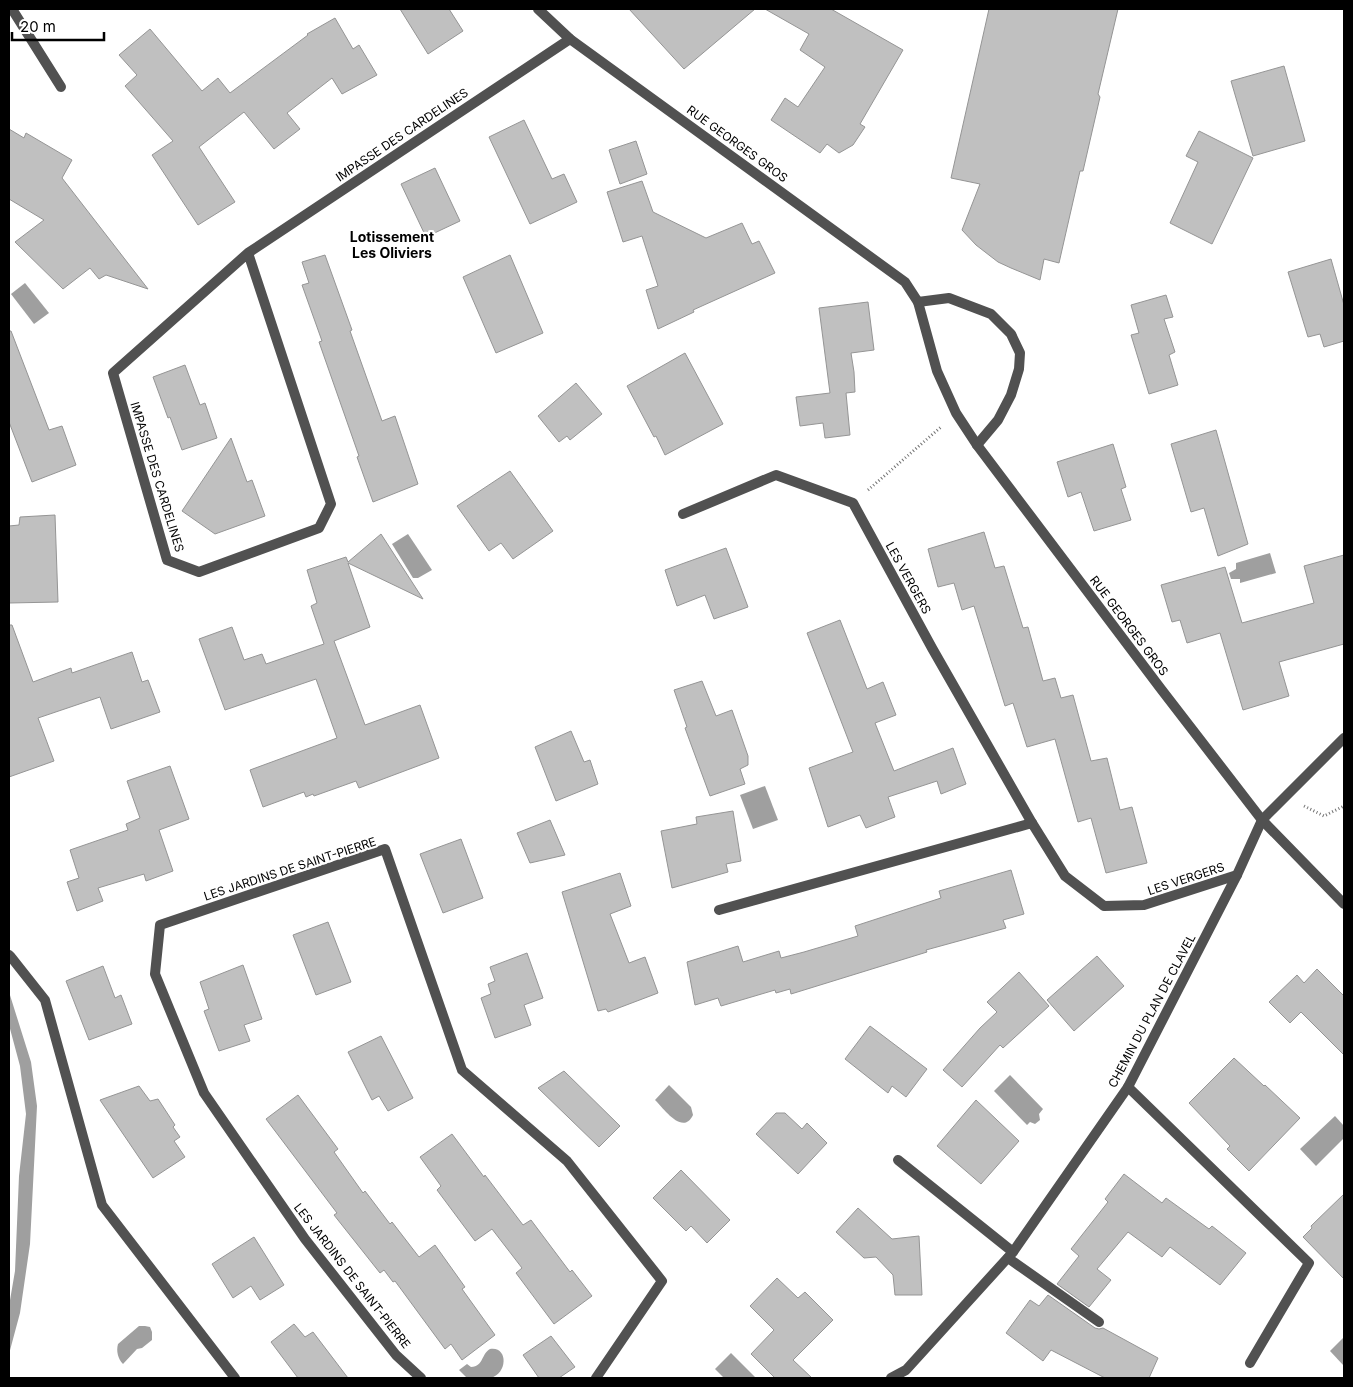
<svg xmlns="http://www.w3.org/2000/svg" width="1353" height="1387" viewBox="0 0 1353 1387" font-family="Inter,sans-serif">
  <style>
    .water { fill: #9f9f9f }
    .building { fill: #c0c0c0; stroke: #959595 }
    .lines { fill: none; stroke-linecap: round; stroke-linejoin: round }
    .path { stroke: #737373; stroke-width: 3; stroke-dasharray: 1 2.5; stroke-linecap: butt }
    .street { stroke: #515151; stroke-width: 10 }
    .labels { text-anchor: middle; stroke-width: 4.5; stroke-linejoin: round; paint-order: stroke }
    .street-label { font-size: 12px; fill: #000; stroke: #fff }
    .neighbourhood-label { font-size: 14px; font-weight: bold; fill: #000; stroke: #fff }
  </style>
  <rect width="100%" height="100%" fill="#fff"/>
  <!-- water -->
  <g class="water">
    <polygon points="25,283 49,313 34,324 11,294"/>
    <polygon points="408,534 432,570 418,578 413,578 392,544"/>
    <polygon points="1270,553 1276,573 1240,583 1240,579 1231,579 1229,573 1236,569 1236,563"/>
    <polygon points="765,786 778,820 753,829 740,795"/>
    <polygon points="9,992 31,1062 37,1106 30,1244 20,1313 9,1354 9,1306 15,1271 19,1176 26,1114 20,1066 9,1025"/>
    <polygon points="1010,1075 1043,1109 1039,1114 1040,1120 1035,1124 1030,1122 1027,1125 994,1091"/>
    <path d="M669 1085 691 1107 693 1115C683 1136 664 1109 655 1100Z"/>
    <polygon points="1335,1116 1344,1126 1344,1138 1316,1166 1300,1149"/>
    <path d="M139 1326H145L150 1327 152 1332V1340L142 1348 137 1349 123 1364C118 1359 116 1351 118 1344Z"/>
    <polygon points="1344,1337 1344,1366 1330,1351"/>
    <path d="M490 1349C508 1346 508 1373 491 1378 484 1380 474 1378 467 1378L459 1370 467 1364 471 1367C484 1366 481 1354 490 1349Z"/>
    <polygon points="731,1353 756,1378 724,1378 715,1369"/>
  </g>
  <!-- building -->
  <g class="building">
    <polygon points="400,9 449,9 463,31 428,54"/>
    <polygon points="629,9 755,9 684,69"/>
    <polygon points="765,9 831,9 903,50 860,124 865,127 853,145 839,153 827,144 820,153 771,120 785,98 798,107 825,67 800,50 809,34"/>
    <polygon points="989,9 1118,9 1098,94 1100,97 1083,171 1080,171 1059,263 1044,259 1040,280 1011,268 998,262 976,245 962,230 980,184 951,178"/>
    <polygon points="335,18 353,49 359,45 377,75 342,94 332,78 287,113 300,129 274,149 244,112 199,147 235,202 198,225 152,155 173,141 125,86 137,75 119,55 150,29 202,91 218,78 230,93 308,35 307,34"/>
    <polygon points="1284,66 1305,141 1253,156 1231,81"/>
    <polygon points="524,120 552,179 564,174 577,202 530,224 489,137"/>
    <polygon points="9,129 24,138 26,133 72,160 62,178 148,289 106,275 99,279 90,268 63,289 15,242 44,220 9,199"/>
    <polygon points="1199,131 1253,158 1212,244 1170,223 1198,162 1186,156"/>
    <polygon points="636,141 647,174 620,184 609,150"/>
    <polygon points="435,168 460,221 426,237 401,184"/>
    <polygon points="642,181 653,212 706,238 742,223 752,244 759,241 775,273 693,310 694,312 658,329 646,290 658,286 642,236 623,242 607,192"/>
    <polygon points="325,255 352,330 350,331 382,421 395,416 418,484 373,502 357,457 359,456 319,342 322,341 302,285 309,283 302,262"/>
    <polygon points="510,255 543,333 496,353 463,277"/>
    <polygon points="1331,259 1344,305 1344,341 1324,347 1320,334 1308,337 1288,272"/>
    <polygon points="1166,295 1173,317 1164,319 1175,352 1169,355 1178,385 1149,394 1131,335 1139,333 1131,305"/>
    <polygon points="868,302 874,350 851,353 854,372 855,392 846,393 850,435 825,438 823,423 800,426 796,397 830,393 819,308"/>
    <polygon points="9,331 11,331 49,430 62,426 76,465 32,482 9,422"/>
    <polygon points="685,353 723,424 665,455 656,436 654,437 627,386"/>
    <polygon points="185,365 200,405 205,403 217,438 182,450 170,417 168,418 153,377"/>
    <polygon points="576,383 602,414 570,440 567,436 559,442 538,416"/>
    <polygon points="1216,430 1248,544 1218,556 1204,508 1191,512 1171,444"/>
    <polygon points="231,438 247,482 252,480 265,516 215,534 182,511"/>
    <polygon points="1113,444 1126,487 1121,489 1131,520 1094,531 1081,492 1068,497 1057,462"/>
    <polygon points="510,471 553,531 513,559 501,543 489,551 457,506"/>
    <polygon points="55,515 58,602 9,603 9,526 19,525 20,517"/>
    <polygon points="984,532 995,568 1004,566 1023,628 1028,627 1043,681 1055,678 1061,698 1073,695 1091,761 1107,758 1120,810 1132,807 1147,863 1106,873 1091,818 1078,822 1055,739 1027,747 1013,703 1005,706 974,606 962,610 954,583 938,587 928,549"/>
    <polygon points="381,534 423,599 348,563 370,627 334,641 365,725 420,705 439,758 359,788 356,781 314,796 313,794 306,797 304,792 263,807 250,770 337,738 316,679 225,710 199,639 232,627 244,660 262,654 266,664 324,644 311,606 317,603 307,570 346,557 348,562"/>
    <polygon points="726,548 748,607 714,619 705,595 677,606 665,570"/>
    <polygon points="1344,555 1344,644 1279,662 1289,696 1243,710 1220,633 1187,643 1180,620 1172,622 1161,585 1225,567 1242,623 1314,603 1304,566"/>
    <polygon points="840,620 867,689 883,682 896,715 875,723 894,771 953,748 966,784 941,794 937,781 888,797 895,817 866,828 860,815 828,827 809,768 853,752 807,633"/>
    <polygon points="9,625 12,625 33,682 71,668 72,673 132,652 142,682 148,680 160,712 111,729 100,697 38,718 54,761 9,777"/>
    <polygon points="702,681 716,716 732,710 748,756 748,765 740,769 745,784 710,796 685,728 687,727 674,690"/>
    <polygon points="571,731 584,762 590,760 598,784 556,801 535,747"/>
    <polygon points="170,766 189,819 159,830 173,871 146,881 144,874 98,888 103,901 77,911 67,882 79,878 70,850 128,830 126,824 140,818 127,781"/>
    <polygon points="733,811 741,861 726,864 728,872 672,888 661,831 697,824 696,817"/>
    <polygon points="550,820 565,855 530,863 517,833"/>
    <polygon points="461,839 483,898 443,913 420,854"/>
    <polygon points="1011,870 1024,914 1003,920 1006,928 926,950 927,952 791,994 790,989 776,993 775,990 721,1006 718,998 695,1005 687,962 738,946 743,962 779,951 781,958 804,952 858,936 855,926 941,898 939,891"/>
    <polygon points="620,873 631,906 610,914 629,963 645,957 658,993 608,1012 606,1009 598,1011 562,892"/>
    <polygon points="328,922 351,982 316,995 293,935"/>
    <polygon points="527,953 543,998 524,1005 531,1025 495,1038 481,998 491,994 488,984 495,981 490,967"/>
    <polygon points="1097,956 1124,986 1074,1031 1047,1000"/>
    <polygon points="243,965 262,1019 244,1025 250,1041 219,1051 204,1011 209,1009 200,982"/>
    <polygon points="103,966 115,998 121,995 132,1024 89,1040 66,981"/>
    <polygon points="1317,969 1344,996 1344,1055 1301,1012 1290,1023 1269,1002 1297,975 1304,983"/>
    <polygon points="1019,972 1049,1006 1003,1048 1000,1045 962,1087 943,1070 980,1028 997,1012 987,1002"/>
    <polygon points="870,1026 927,1069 906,1097 892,1086 888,1093 845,1059"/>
    <polygon points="381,1036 413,1098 388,1111 379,1096 372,1100 348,1052"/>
    <polygon points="1234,1058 1264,1086 1265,1085 1300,1118 1249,1171 1227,1149 1230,1146 1189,1103"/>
    <polygon points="564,1071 620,1126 599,1147 538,1088"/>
    <polygon points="139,1086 150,1101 158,1099 175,1125 173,1127 180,1137 174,1141 185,1157 153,1178 100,1100"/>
    <polygon points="298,1095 338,1149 334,1152 363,1193 365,1191 390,1224 392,1222 419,1257 435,1245 465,1287 462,1289 495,1335 462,1360 451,1344 445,1349 395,1281 393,1282 384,1270 380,1273 334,1215 337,1213 266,1119"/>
    <polygon points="976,1100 1019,1141 981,1184 937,1146"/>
    <polygon points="776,1113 785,1113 802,1129 807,1123 827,1143 798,1174 756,1134"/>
    <polygon points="452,1134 484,1177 485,1175 523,1225 531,1220 570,1272 572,1270 592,1296 554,1324 516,1273 522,1268 492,1229 475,1241 437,1190 441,1186 420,1157"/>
    <polygon points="681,1170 730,1220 707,1243 691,1226 686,1231 653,1198"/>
    <polygon points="1124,1174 1162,1203 1166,1198 1209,1229 1212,1226 1246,1253 1220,1285 1170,1247 1162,1257 1128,1232 1097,1269 1111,1280 1089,1307 1057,1284 1079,1256 1071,1249 1108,1202 1105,1199"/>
    <polygon points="1344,1194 1344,1279 1303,1237 1312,1228 1311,1226"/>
    <polygon points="858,1208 892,1239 919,1236 922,1295 895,1295 893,1275 876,1257 864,1258 836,1232"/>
    <polygon points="254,1237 284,1285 260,1300 251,1286 233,1298 212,1264"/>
    <polygon points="777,1278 798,1298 805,1292 833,1320 793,1360 812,1378 775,1378 751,1354 774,1330 750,1306"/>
    <polygon points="1048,1295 1095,1328 1099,1329 1103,1328 1158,1358 1149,1378 1105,1378 1051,1350 1043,1361 1006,1333 1030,1300 1039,1306"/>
    <polygon points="294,1324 305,1337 313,1332 348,1378 298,1378 271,1342"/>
    <polygon points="551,1336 575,1367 559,1378 539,1378 523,1355"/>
  </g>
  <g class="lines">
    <!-- path -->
    <g class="path">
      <polyline points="868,490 941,427"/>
      <polyline points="1304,806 1324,816 1344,806"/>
    </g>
    <!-- street -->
    <g class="street">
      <polyline points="12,9 61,87"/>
      <polyline points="538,9 570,39 905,282 918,302 937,371 956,413 977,445 1161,689 1262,820 1344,904"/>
      <polyline points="248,253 331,504 319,528 199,572 167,560 113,373 248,253 570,39"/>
      <polyline points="918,302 949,298 991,314 1011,334 1020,353 1019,369 1011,395 998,420 977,445"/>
      <polyline points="683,514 776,475 853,503 932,648 1032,823"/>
      <polyline points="719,910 1032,823 1065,876 1104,906 1144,905 1237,875"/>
      <polyline points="9,955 11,957 45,1000 102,1205 235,1378"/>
      <polyline points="1128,1087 1309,1263 1250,1363"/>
      <polyline points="898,1160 1013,1252"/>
      <polyline points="1008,1258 1099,1322"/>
      <polyline points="421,1378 396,1355 305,1239 204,1093 155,974 160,925 385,849 462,1070 567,1161 662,1281 596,1378"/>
      <polyline points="891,1378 906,1370 1013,1252 1128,1087 1237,875 1262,820 1344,738"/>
    </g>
  </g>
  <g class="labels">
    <!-- street labels -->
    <g class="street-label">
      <text transform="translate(402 135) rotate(-34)" y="4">IMPASSE DES CARDELINES</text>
      <text transform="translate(737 144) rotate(36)" y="4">RUE GEORGES GROS</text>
      <text transform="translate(157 477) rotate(73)" y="4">IMPASSE DES CARDELINES</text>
      <text transform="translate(908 578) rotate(61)" y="4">LES VERGERS</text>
      <text transform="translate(1129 626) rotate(53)" y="4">RUE GEORGES GROS</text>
      <text transform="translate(290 869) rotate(-18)" y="4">LES JARDINS DE SAINT-PIERRE</text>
      <text transform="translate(1186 879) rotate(-18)" y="4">LES VERGERS</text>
      <text transform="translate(1152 1011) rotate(-62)" y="4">CHEMIN DU PLAN DE CLAVEL</text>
      <text transform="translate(352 1276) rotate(52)" y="4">LES JARDINS DE SAINT-PIERRE</text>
    </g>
    <!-- neighbourhood labels -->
    <g class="neighbourhood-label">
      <text x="392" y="242">Lotissement<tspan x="392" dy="16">Les Oliviers</tspan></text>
    </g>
  </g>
  <!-- border -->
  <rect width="1353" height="1387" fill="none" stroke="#000000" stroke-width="20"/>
  <!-- scale -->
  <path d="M12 32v8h92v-8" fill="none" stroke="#000000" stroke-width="2.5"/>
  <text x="20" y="32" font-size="15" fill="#000000" stroke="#ffffff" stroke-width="4" paint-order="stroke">20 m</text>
</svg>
